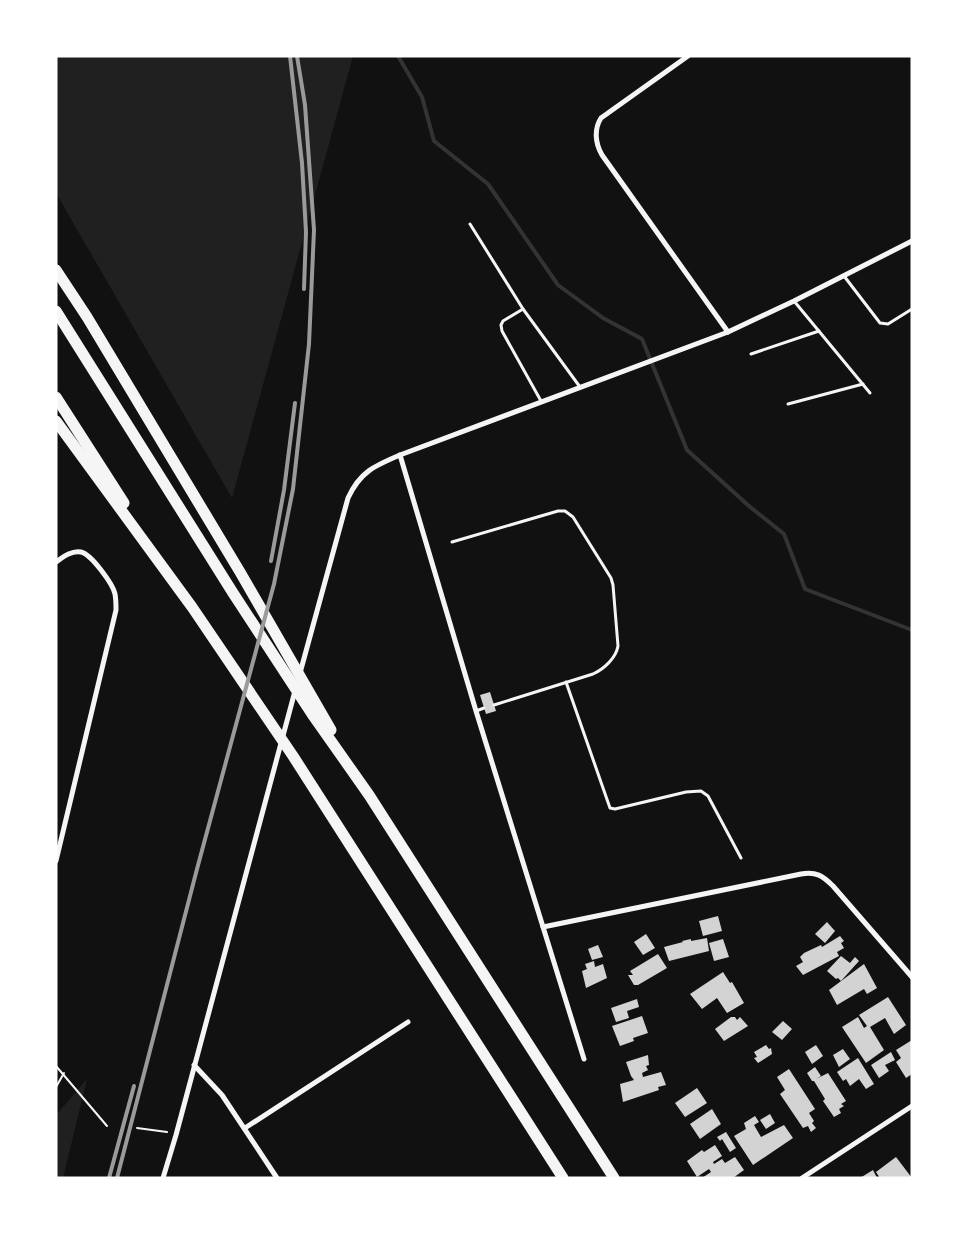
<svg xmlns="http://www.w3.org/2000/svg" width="968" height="1234" viewBox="0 0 968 1234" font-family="'Exo 2',sans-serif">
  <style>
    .green { fill: #202020 }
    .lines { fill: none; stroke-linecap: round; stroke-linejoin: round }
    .stream { stroke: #333; stroke-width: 4 }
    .building { fill: #d3d3d3 }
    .path { stroke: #f5f5f5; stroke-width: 2 }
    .service { stroke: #f5f5f5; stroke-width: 3 }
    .minor { stroke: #f5f5f5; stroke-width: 5 }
    .motorway { stroke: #f5f5f5; stroke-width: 11 }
    .rail { stroke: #9a9a9a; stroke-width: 4 }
  </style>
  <rect width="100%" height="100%" fill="#111"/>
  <!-- green -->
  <g class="green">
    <polygon points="56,56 353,56 232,498 56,193"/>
    <polygon points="87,1079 63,1178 56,1178 56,1115"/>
  </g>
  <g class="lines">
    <!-- stream -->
    <polyline class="stream" points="398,56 422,97 434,141 488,184 558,285 603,318 642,339 687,450 749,506 784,534 805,589 912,630"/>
  </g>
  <!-- building -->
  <g class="building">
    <polygon points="490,692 496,711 486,714 480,695"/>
    <polygon points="718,916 722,931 703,936 699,921"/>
    <polygon points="827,922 835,931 825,943 815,934"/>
    <polygon points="646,934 655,948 643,955 634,942"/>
    <polygon points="840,936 844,941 841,943 844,948 837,952 839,956 803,975 796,966 803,962 800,957 804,953 821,945 822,947"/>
    <polygon points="707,938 709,951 669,961 664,947 683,942 682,941 691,939 691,941"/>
    <polygon points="723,939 729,957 714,961 709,943"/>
    <polygon points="598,945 603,957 592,960 588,949"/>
    <polygon points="658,954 667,968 638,985 634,985 628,975 633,975 630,971"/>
    <polygon points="841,956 850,963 855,957 859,961 841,981 838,978 836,979 827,971"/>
    <polygon points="594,961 595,967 603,964 607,978 586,988 582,971 587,969 585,964"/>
    <polygon points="864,964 877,988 867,994 864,989 837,1005 829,990"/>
    <polygon points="723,972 730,983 732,982 744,1003 727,1013 717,998 702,1009 690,994"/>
    <polygon points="888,997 906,1025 894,1034 885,1018 870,1027 884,1050 866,1063 842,1027 858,1017 864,1028 867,1026 859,1015"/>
    <polygon points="637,999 639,1007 627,1011 629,1018 616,1022 611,1008"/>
    <polygon points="642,1016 648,1033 633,1038 634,1041 620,1046 612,1026"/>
    <polygon points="731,1017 735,1017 737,1020 740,1017 748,1026 724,1041 715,1029"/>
    <polygon points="783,1021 792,1029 782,1040 772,1032"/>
    <polygon points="912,1040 912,1074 906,1078 896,1062 901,1058 896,1050"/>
    <polygon points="766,1045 769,1049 771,1048 772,1054 758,1063 754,1058 757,1057 754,1052"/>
    <polygon points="816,1045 823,1056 812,1064 805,1052"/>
    <polygon points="843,1049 850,1059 839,1067 833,1055"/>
    <polygon points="891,1052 895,1060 885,1065 889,1071 879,1078 871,1065"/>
    <polygon points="648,1055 649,1065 646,1066 648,1070 642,1073 643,1077 661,1072 666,1085 658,1087 659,1090 623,1102 620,1084 634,1080 631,1076 626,1062"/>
    <polygon points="858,1058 874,1084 866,1089 859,1079 850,1086 846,1079 843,1081 837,1072"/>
    <polygon points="815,1067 821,1076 816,1079 828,1073 846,1101 841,1104 844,1106 839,1109 841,1113 834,1117 823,1101 825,1099 814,1081 812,1081 807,1073"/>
    <polygon points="789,1069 815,1109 809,1113 814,1121 812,1123 816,1128 811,1132 808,1126 803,1128 780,1094 785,1090 777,1077"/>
    <polygon points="697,1088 707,1103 685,1117 675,1103"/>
    <polygon points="712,1109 721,1124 700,1139 690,1124"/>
    <polygon points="770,1114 775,1123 766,1129 760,1120"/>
    <polygon points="755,1116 759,1122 754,1125 761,1137 784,1125 793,1138 753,1165 734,1136 746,1129 744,1123"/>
    <polygon points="726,1132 736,1148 730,1152 722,1139 720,1141 717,1137"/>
    <polygon points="715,1145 722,1156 713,1162 714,1164 722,1159 725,1163 735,1157 744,1170 733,1178 702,1178 711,1172 709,1169 697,1177 687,1161 702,1150 704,1152"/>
    <polygon points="896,1157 912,1178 880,1178 876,1172"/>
    <polygon points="873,1170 877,1178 860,1178"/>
  </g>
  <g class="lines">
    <!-- path -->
    <g class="path">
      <polyline points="56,1066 107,1126"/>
      <polyline points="56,1087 64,1073"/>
      <polyline points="137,1128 167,1132"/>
    </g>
    <!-- service -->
    <g class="service">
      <polyline points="470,224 523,309 580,387"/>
      <polyline points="844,276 880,323 888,324 912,309"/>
      <polyline points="794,301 870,393"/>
      <polyline points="523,309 503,321 501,325 502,331 541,401"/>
      <polyline points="751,354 819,331"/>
      <polyline points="788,404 863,384"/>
      <path d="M452 542 558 511H565L573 517 611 578 613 585 618 646C616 658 604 669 593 674L494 705"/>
      <polyline points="566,682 610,808 615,809 686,792 701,791 708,796 741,858"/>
      <polyline points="476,711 484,708"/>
    </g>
    <!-- minor -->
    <g class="minor">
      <path d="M688 56 601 118C594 129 595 143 602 155L728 332"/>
      <polyline points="400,455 476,711 584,1059"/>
      <path d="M56 562C63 557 72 550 81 552 91 554 113 584 115 594 116 599 116 605 116 610L56 861"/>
      <path d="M300 673 348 498C360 472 374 466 400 455L728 332 794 301 912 241"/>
      <path d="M543 927 801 874C816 871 823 876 833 886L912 977"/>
      <polyline points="194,1065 222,1095 277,1178"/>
      <polyline points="245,1128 408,1022"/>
      <polyline points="163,1178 176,1135 295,691"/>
      <polyline points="802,1178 912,1106"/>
    </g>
    <!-- motorway -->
    <g class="motorway">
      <polyline points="56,270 87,317 240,572 331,730"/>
      <polyline points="56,311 233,593 312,714 369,795 614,1178"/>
      <polyline points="56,397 124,503"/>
      <polyline points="56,421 192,607 293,756 563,1178"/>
    </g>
    <!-- rail -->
    <g class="rail">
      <polyline points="290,56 302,163 306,232 304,289"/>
      <polyline points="271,561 284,490 295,403"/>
      <polyline points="109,1178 134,1086"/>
      <polyline points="117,1178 197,869 274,584 293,489 309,344 314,230 305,105 297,56"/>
    </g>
  </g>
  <!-- border -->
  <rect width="968" height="1234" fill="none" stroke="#ffffff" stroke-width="115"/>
</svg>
